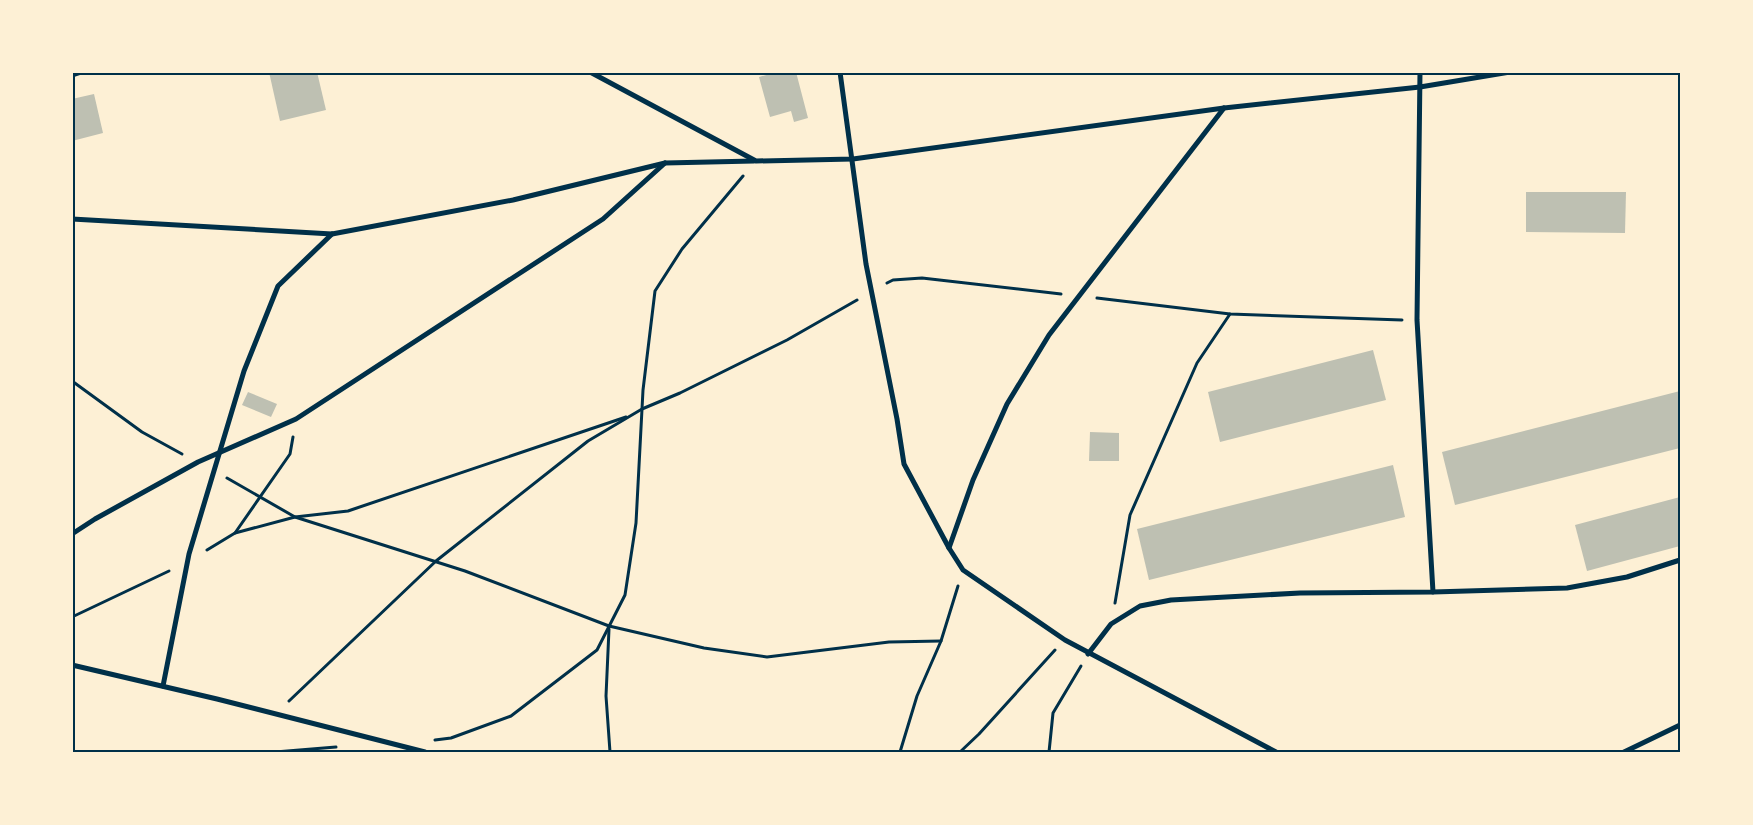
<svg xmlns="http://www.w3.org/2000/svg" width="1753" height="825" viewBox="0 0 1753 825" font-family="'Fira Sans',sans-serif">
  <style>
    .building { fill: #bec0b2 }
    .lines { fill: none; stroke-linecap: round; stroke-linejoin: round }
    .path { stroke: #003049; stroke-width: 3 }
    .minor { stroke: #003049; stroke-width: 5 }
    .neatline { fill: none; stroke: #003049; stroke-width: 2 }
  </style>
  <rect width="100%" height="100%" fill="#fdf0d5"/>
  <!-- building -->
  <g class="building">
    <polygon points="269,72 317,72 326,110 280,121"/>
    <polygon points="777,72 796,72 808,118 794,122 791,111 770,117 759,77"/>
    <polygon points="94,94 103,133 72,141 72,99"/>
    <polygon points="1526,192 1626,192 1625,233 1526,232"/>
    <polygon points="1373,350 1386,400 1220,442 1208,392"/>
    <polygon points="1680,391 1680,448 1455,505 1442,452"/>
    <polygon points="248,392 277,404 271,417 242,405"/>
    <polygon points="1090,432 1119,433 1119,461 1089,461"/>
    <polygon points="1393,465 1405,517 1149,580 1137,529"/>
    <polygon points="1680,497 1680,546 1587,571 1575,525"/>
  </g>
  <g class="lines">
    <!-- path -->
    <g class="path">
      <polyline points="72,76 84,72"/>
      <polyline points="887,283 893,280 922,278 1061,294"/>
      <polyline points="1097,298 1230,314 1402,320"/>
      <polyline points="72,381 142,432 182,454"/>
      <polyline points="227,478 295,517 465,571 609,626 704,648 767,657 889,642 941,641"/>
      <polyline points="235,533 295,517 348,511 626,417"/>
      <polyline points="207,550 235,533 290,454 293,437"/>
      <polyline points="1115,603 1130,515 1197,363 1230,314"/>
      <polyline points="72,617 169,571"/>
      <polyline points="609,629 606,696 610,752"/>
      <polyline points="289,701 436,561 588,441 642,409 680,393 787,340 857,300"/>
      <polyline points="435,740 451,738 511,716 597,650 625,595 636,523 643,390 655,291 682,249 743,176"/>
      <polyline points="275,752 336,747"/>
      <polyline points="900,752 917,696 941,641 958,586"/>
      <polyline points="960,752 979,734 1055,650"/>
      <polyline points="1049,752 1053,713 1081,666"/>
    </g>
    <!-- minor -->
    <g class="minor">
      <polyline points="590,72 756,161 853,159 1224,108 1420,87 1510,72"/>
      <polyline points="840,72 866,264 897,419 904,464 949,548"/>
      <polyline points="1420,72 1417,320 1433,592"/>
      <polyline points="1224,108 1049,335 1007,404 973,480 949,548 963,570 1065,640 1276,752"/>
      <polyline points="72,219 332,234 513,200 665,163 754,161"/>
      <polyline points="72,534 95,519 198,462 296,419 603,219 665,163"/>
      <polyline points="1088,654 1111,624 1140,606 1171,600 1300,593 1433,592 1567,588 1627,577 1680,560"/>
      <polyline points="72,665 217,699 425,752"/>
      <polyline points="163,686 189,554 244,371 278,286 332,234"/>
      <polyline points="1624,752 1680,725"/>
    </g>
  </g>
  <!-- border -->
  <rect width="1753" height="825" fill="none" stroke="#fdf0d5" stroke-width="148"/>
  <rect x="74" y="74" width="1605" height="677" class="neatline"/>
</svg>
